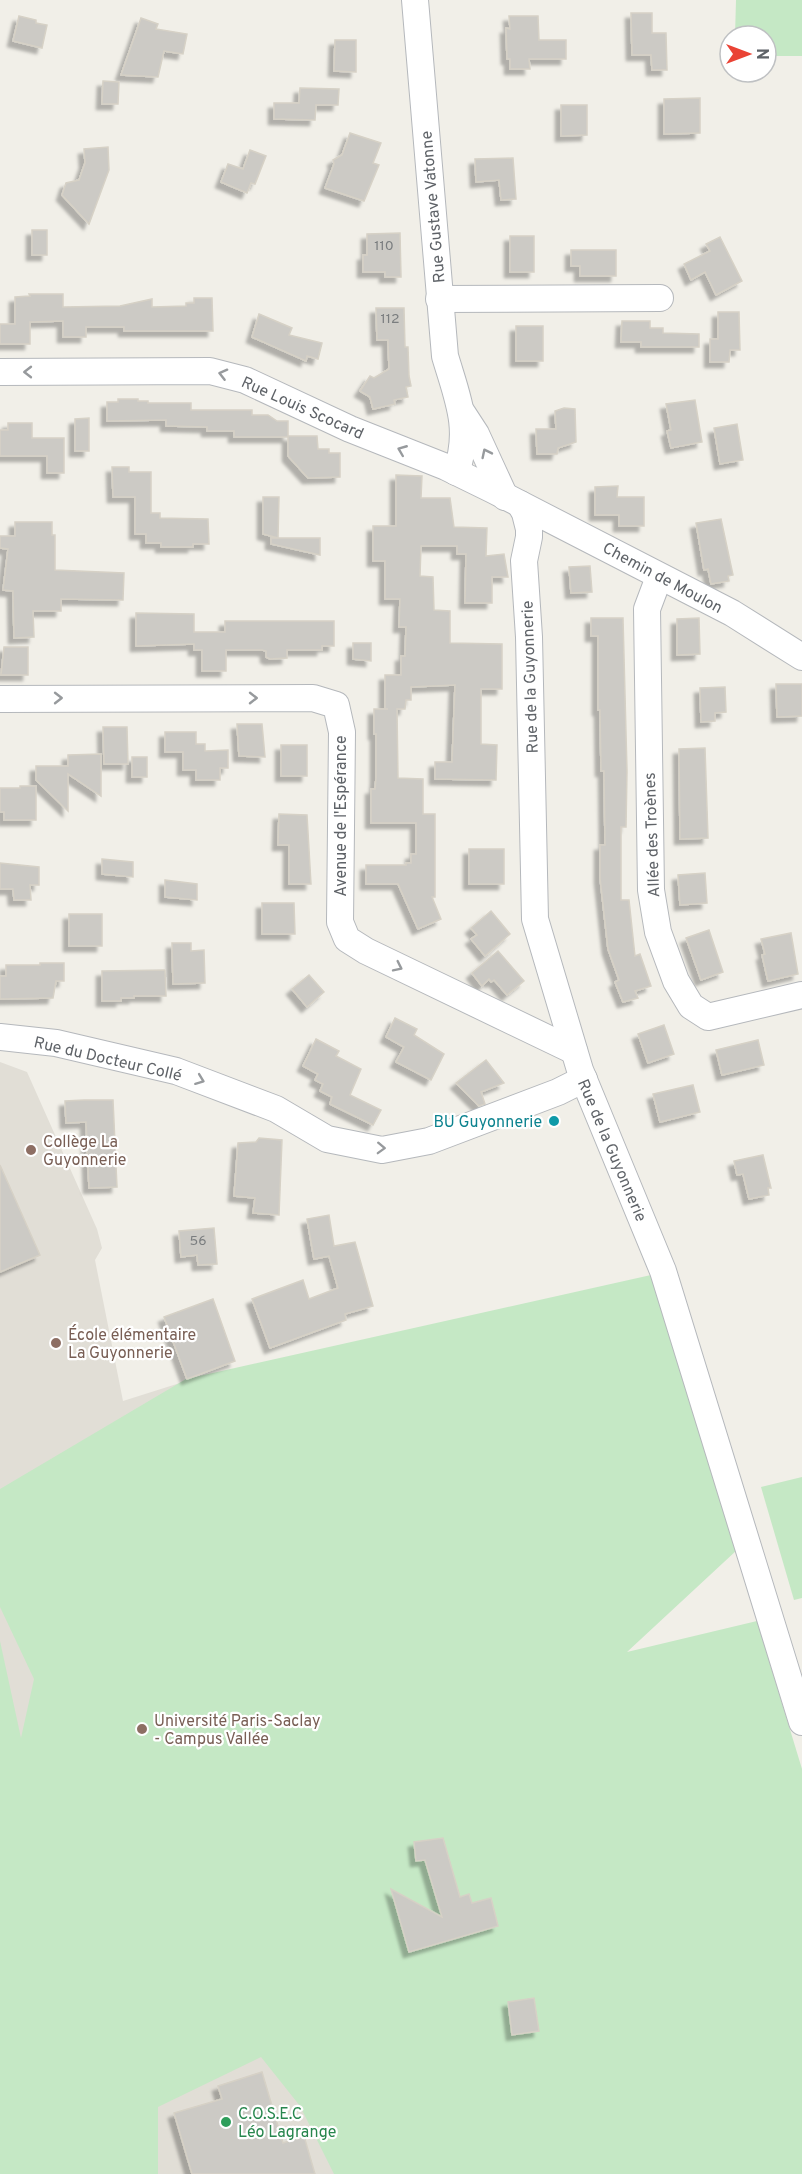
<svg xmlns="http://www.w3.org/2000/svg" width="802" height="2174" viewBox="0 0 802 2174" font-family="Overpass,sans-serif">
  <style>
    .education { fill: #e1ded6 }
    .green { fill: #c5e8c5 }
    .building { fill: #cccac5; stroke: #d6d1c6; stroke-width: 1.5; filter: url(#shadow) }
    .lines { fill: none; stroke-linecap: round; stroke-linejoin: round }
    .minor-casing { stroke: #b5b8bc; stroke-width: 28 }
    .minor { stroke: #fff; stroke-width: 26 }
    .oneway { stroke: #979a9d }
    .culture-dot { fill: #0f9aa8; stroke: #fff; stroke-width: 2 }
    .education-dot { fill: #8d6e63; stroke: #fff; stroke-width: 2 }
    .leisure-dot { fill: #2e9e5b; stroke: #fff; stroke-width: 2 }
    .labels { text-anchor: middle; stroke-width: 4.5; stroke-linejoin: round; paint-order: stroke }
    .number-label { font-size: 14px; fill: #7a7d7f }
    .street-label { font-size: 16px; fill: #5f6368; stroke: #fff }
    .culture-label { font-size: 16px; fill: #0d838f; stroke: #fff; text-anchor: end }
    .education-label { font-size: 16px; fill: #785e54; stroke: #fff; text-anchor: start }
    .leisure-label { font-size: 16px; fill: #27864d; stroke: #fff; text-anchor: start }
  </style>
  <defs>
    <filter id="shadow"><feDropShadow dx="-5.5" dy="5.5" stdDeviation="1.5" flood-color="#0004"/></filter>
  </defs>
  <rect width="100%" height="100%" fill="#f1efe8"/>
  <!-- education -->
  <polygon class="education" points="0,1062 27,1072 97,1229 102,1248 95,1260 123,1401 183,1382 387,2174 0,2174"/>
  <!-- green -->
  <g class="green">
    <polygon points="736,0 802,0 802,56 766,56 766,36 735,36"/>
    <polygon points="651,1275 737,1550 627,1652 757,1621 802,1769 802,2174 334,2174 300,2106 261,2057 158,2107 158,2174 0,2174 0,1641 21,1738 34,1679 0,1607 0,1489 186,1379"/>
    <polygon points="802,1477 802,1598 794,1600 761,1487"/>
  </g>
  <!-- building -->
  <g class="building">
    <polygon points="631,13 652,13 652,33 666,33 667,70 652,70 651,55 632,55"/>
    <polygon points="19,16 36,20 36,23 47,25 42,48 13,41"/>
    <polygon points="509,16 538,16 539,40 566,40 566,59 529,59 530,69 510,69 510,59 507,59 506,28 510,29"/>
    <polygon points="141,18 158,24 156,29 187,34 183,54 164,51 158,77 121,75"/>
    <polygon points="335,40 356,40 356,72 334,71"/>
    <polygon points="103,81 119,82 118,104 102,104"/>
    <polygon points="300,88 339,89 338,105 316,105 315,120 274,119 274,103 299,103"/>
    <polygon points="700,98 700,133 664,134 664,99"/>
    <polygon points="561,105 587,105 587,135 561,136"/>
    <polygon points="350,133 381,143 373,163 379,165 364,201 325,188 334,164 333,160 342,155"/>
    <polygon points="108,147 109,170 89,224 62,195 66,183 79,180 85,163 84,149"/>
    <polygon points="250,150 266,156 255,184 251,183 247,193 221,182 228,164 243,169"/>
    <polygon points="513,158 516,199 501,200 499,180 476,182 475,159"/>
    <rect x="32" y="230" width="15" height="25"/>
    <polygon points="400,233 401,277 385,277 385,272 363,272 363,255 367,255 367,234"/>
    <rect x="510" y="236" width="24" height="36"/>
    <polygon points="720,237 742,281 716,295 705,272 691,280 684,264 710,251 706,244"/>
    <polygon points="571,250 616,250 616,276 580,276 580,266 571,266"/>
    <polygon points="29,294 63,294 63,307 120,306 152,299 152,307 186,306 186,303 194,303 194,298 212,298 213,331 124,331 124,327 86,327 86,337 63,337 63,321 30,322 30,344 0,344 0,324 15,324 15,297 30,296"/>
    <polygon points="376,308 404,308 405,347 408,347 409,376 411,386 406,387 408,397 394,400 395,404 373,409 370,397 360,391 370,376 374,378 389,369 388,340 377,340"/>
    <polygon points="718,312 739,312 740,350 730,350 729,362 710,362 710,339 718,339"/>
    <polygon points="259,314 292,328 289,335 322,343 318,359 307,356 306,361 252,337"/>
    <polygon points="622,321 650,321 650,328 663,328 663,333 699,334 699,347 641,347 641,342 621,342"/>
    <rect x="516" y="326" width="27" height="35"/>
    <polygon points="118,399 138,399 138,401 148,401 148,403 191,403 191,410 252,410 252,415 268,415 277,421 288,421 288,436 317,436 318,449 329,449 329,453 340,453 340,477 308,478 288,456 288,437 234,437 234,431 207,431 207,427 166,426 166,420 107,421 107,402 118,402"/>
    <polygon points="695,400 702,442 671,448 667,431 671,430 666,404"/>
    <polygon points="564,408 575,409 576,442 558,448 557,454 537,454 536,429 556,429 555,411"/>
    <polygon points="89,418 89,451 75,451 75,419"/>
    <polygon points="8,423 32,423 32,438 64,438 64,473 47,473 47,456 0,456 0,430 8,430"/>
    <polygon points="737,424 743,460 720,464 714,428"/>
    <polygon points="112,467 129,467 129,472 151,472 151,513 160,513 160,518 208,519 209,544 193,544 193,547 161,547 161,543 146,543 146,534 135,534 135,497 113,497"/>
    <polygon points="396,475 422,476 421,498 450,498 454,527 487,528 486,556 504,554 508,577 492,577 492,603 465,603 466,554 457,554 457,546 421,546 420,576 433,577 434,610 450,611 450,643 502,644 502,689 481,689 481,744 497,745 496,780 435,779 435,762 452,762 455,685 411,687 411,700 406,700 405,709 397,709 398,778 423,779 423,814 435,814 435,897 432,897 441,919 418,929 398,884 366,884 366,865 406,865 406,863 411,863 411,854 416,854 416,823 371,823 371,789 375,789 376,778 376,734 374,734 374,709 388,709 385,709 385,675 401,675 401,656 405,656 406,627 399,627 400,599 385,599 385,561 373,561 373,526 396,526"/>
    <polygon points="618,486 617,497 644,497 644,526 619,526 619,515 595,515 595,487"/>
    <polygon points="263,497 279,497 278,538 320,538 320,555 271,544 271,538 278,538 263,534"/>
    <polygon points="721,519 733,575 728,576 729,581 711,584 708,569 704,570 696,523"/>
    <polygon points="15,522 52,522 52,535 55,535 55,570 124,573 123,600 61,599 61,611 33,611 34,637 14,638 13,591 3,590 8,549 0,548 0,536 15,536"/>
    <polygon points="590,566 592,592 571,593 569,567"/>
    <polygon points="136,613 194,614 194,632 225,632 225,621 334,621 334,646 322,646 322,650 287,650 287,658 270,659 266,657 266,651 262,650 226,650 226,671 202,671 202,650 194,650 194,644 136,646"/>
    <polygon points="591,618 623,618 627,771 626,827 621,827 621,900 629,900 635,956 640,954 651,986 635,991 638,998 623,1002 615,982 619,980 608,949 600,878 600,845 605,845 604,771 601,771 600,710 598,710 598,636 591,636"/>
    <polygon points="699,618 700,654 677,655 677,619"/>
    <polygon points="353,643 371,643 371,661 353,659"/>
    <polygon points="4,647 28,647 28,675 1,675"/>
    <polygon points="776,684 802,684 802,716 777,717"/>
    <polygon points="725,687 726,712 715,713 715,721 701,722 700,688"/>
    <polygon points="237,724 262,724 265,757 239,756"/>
    <polygon points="103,727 127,727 128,764 104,764"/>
    <polygon points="165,732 196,732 196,744 205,744 205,751 228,750 228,768 220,768 220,780 196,780 196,770 183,770 183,752 165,752"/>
    <rect x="281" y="745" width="26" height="31"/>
    <polygon points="705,748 708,838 680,839 679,749"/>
    <polygon points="101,754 101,796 68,774 68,811 36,780 36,766 68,766 68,755"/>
    <rect x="132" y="757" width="15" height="20"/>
    <polygon points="20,786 36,786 36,820 4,820 4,812 0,812 0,788 20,788"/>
    <polygon points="279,814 307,815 311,884 289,884 289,845 278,845"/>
    <rect x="469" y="849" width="35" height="35"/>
    <polygon points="102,859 133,862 133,877 102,874"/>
    <polygon points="0,863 39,867 39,885 30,885 31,900 14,900 13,889 0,889"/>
    <polygon points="705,873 707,903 680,905 678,875"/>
    <polygon points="165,880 197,884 197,900 165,897"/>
    <polygon points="262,903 294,903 295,934 262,934"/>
    <polygon points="491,911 510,934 485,956 471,939 477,935 471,928"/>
    <rect x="69" y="914" width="33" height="32"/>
    <polygon points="709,930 723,972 701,980 686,938"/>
    <polygon points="791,933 798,974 768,981 762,955 765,954 761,939"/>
    <polygon points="172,943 191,943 191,951 204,950 205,983 173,984"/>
    <polygon points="498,951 524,981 507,995 494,980 491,982 489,979 482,986 472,973"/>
    <polygon points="40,963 64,963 64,981 56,981 53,998 0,999 0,976 6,976 6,965 40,965"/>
    <polygon points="165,970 166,996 134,996 134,998 121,998 121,1001 102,1001 102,971"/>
    <polygon points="309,975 324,992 307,1007 292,989"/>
    <polygon points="395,1018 417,1029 414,1035 444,1054 431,1080 396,1062 404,1047 386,1037"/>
    <polygon points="664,1025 674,1054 648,1063 638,1034"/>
    <polygon points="316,1039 339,1051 336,1056 361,1069 350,1095 381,1110 373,1125 330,1104 332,1097 320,1091 323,1084 315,1080 318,1074 303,1066"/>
    <polygon points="758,1040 764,1065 722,1075 716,1050"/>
    <polygon points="486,1060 504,1083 481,1092 485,1104 479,1106 456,1083"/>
    <polygon points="693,1085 700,1112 660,1122 653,1094"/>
    <polygon points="84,1100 113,1100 117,1187 89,1188 86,1122 66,1123 65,1101"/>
    <polygon points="259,1138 282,1140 279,1215 253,1213 255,1198 234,1196 238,1143 256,1142"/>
    <polygon points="763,1155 771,1188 768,1188 769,1195 749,1199 743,1174 737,1175 734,1161"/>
    <polygon points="0,1165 40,1255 0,1272"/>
    <polygon points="329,1215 334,1246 355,1242 373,1306 345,1314 346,1320 270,1348 252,1299 303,1280 309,1299 338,1288 329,1256 314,1259 307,1219"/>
    <polygon points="214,1228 217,1264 198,1265 197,1255 181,1257 179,1231"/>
    <polygon points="213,1299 235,1361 187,1379 164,1317"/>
    <polygon points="443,1838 460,1897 469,1894 472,1903 491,1898 498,1926 409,1952 391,1889 442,1917 425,1860 416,1861 414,1842"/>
    <polygon points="534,1998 539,2031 512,2035 508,2002"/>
    <polygon points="262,2072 283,2143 304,2136 315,2174 192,2174 174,2113 222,2099 218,2086"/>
  </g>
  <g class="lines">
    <!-- minor casing -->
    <g class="minor-casing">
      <g id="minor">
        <path d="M415 0 445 356C457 397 472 429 456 472"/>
        <polyline points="439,299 660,298"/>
        <polyline points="0,372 210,371 245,380 350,429 446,467 493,490 732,613 802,657"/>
        <polyline points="463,414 476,434 505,497"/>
        <polyline points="520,504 525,513 529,529 529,537 524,561 529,637 535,919 580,1070 663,1271 802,1722"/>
        <polyline points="659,577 647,609 651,890 658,932 676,981 691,1006 708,1017 802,995"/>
        <polyline points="0,699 313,698 336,705 342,732 340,922 347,939 366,951 574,1051"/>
        <polyline points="0,1037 56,1043 176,1071 276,1109 327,1139 382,1150 429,1141 558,1092 584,1079"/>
      </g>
    </g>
    <!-- minor -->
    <use href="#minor" class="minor"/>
  </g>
  <!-- one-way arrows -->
  <defs><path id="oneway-chevron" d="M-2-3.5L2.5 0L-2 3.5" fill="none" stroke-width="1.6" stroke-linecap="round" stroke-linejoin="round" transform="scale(1.5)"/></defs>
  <g class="oneway">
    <use href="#oneway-chevron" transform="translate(28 372) rotate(180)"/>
    <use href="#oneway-chevron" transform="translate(223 374) rotate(-166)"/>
    <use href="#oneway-chevron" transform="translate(402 450) rotate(-158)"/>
    <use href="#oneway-chevron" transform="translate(486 453) rotate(-116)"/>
    <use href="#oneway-chevron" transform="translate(58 698)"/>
    <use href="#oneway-chevron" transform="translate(253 698)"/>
    <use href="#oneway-chevron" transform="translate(398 967) rotate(26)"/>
    <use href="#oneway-chevron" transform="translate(200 1080) rotate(21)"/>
    <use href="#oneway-chevron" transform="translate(381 1148) rotate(2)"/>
  </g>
  <!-- markers -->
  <circle class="culture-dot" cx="554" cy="1121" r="6"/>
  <g class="education-dot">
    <circle cx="31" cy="1150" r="6"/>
    <circle cx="56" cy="1343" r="6"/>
    <circle cx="142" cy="1729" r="6"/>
  </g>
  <circle class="leisure-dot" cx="226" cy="2122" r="6"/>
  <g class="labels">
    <!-- number labels -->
    <g class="number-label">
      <text x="384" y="250">110</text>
      <text x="390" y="323">112</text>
      <text x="198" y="1245">56</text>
    </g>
    <!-- street labels -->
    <g class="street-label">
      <text transform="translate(432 207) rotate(-95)" y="6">Rue Gustave Vatonne</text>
      <text transform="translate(303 407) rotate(24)" y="6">Rue Louis Scocard</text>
      <text transform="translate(663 577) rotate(28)" y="6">Chemin de Moulon</text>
      <text transform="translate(529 677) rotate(-92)" y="6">Rue de la Guyonnerie</text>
      <text transform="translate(340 816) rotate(-90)" y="6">Avenue de l'Espérance</text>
      <text transform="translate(651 835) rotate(-92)" y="6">Allée des Troènes</text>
      <text transform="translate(108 1058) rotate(13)" y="6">Rue du Docteur Collé</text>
      <text transform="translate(613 1150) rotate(67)" y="6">Rue de la Guyonnerie</text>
    </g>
    <!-- culture labels -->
    <g class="culture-label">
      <text x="542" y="1127">BU Guyonnerie</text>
    </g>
    <!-- education labels -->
    <g class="education-label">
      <text x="43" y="1147">Collège La<tspan x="43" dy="18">Guyonnerie</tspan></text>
      <text x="68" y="1340">École élémentaire<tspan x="68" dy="18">La Guyonnerie</tspan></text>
      <text x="154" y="1726">Université Paris-Saclay<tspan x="154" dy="18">- Campus Vallée</tspan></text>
    </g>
    <!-- leisure labels -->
    <g class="leisure-label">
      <text x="238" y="2119">C.O.S.E.C<tspan x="238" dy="18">Léo Lagrange</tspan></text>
    </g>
  </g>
  <!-- north arrow -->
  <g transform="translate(748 54) rotate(90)"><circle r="28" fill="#ffffff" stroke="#bfc1c3" stroke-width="1.5"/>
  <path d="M0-4.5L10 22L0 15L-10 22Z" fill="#ea4335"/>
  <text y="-9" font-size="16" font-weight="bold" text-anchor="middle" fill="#5f6368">N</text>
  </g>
</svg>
